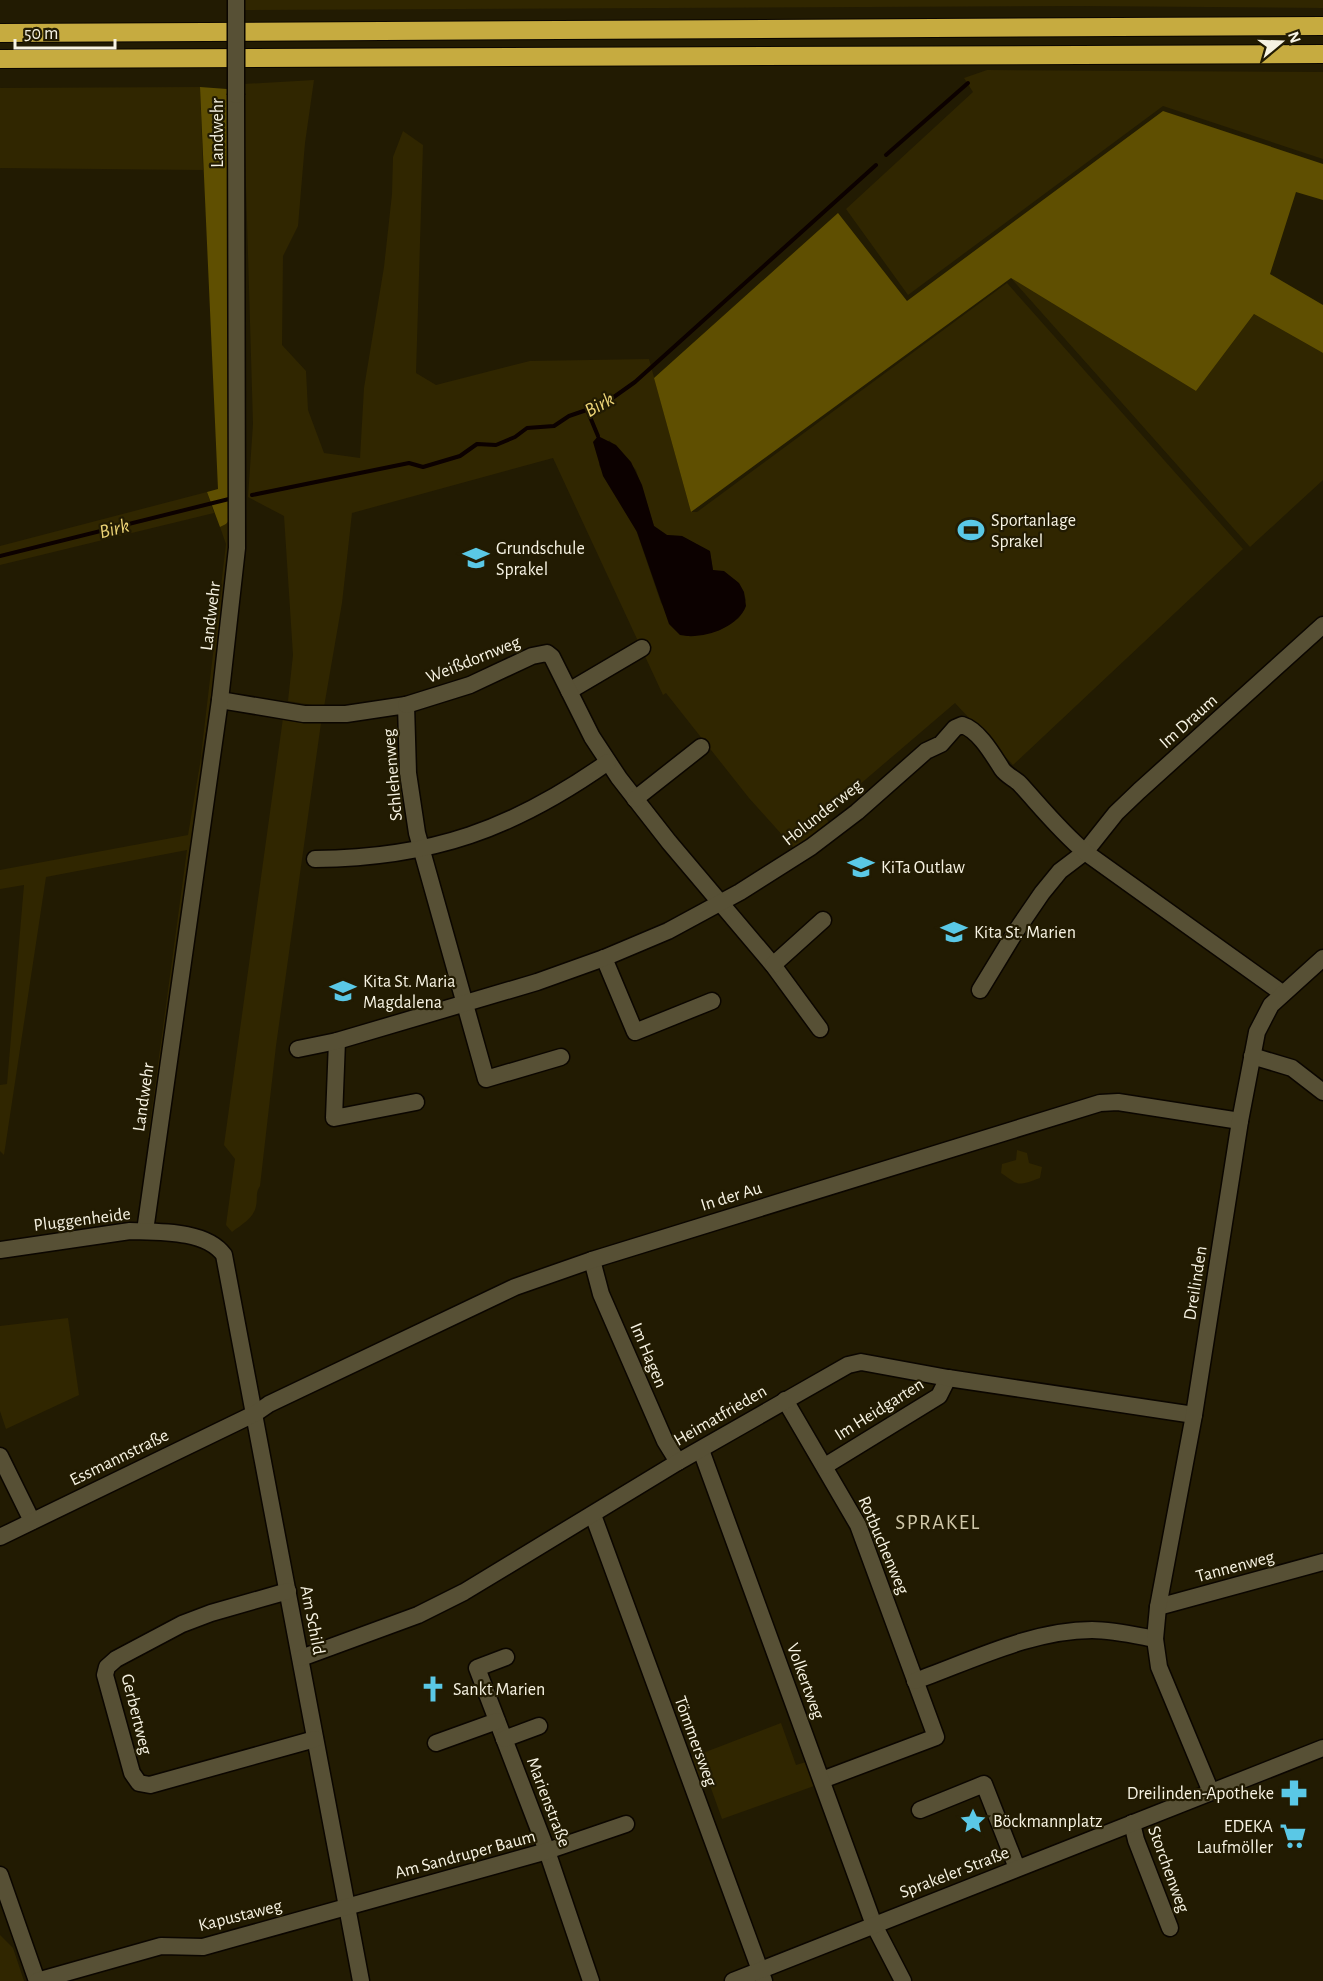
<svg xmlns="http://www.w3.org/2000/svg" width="1323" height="1981" viewBox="0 0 1323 1981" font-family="'Alegreya Sans',sans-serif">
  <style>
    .green { fill: #302600; fill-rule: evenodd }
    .forest { fill: #5f4f01 }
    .water { fill: #0c0100 }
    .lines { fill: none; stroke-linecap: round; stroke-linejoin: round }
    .stream { stroke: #0c0100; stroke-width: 4 }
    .minor-casing { stroke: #0b0600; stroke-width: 19 }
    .highway-casing { stroke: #0b0600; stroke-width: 20 }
    .minor { stroke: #575035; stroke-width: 16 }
    .highway { stroke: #c6ab40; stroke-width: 18 }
    .minor-bridge-casing { stroke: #0b0600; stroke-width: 19; stroke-linecap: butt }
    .minor-bridge { stroke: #575035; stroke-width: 16 }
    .labels { text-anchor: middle; stroke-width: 4.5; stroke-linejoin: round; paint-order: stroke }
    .street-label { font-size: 18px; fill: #f7f3e3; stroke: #221b02 }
    .poi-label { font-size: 18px; fill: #f7f3e3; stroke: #221b02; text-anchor: start }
    .water-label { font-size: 20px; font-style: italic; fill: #edd476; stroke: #221b02 }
    .quarter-label { font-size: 21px; letter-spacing: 1.5px; fill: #d0c8aa; stroke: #221b02 }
  </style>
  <rect width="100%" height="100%" fill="#221b02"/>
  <!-- green -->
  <g class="green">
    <polygon points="243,0 1323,0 1323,8 1080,6 243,10"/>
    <polygon points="987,70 1323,72 1323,159 1163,106 908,295 846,209 973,92 964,78"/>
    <path d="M314 80 305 143 298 226 283 256 282 345 306 371 308 410 324 453 360 458 364 388 384 267 392 194 393 157 403 131 423 145 416 373 436 385 530 361 649 359 691 512H697L1007 283 1243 549 1013 765 955 703 824 815 829 823 794 848 749 798 666 693 663 695 553 458 352 513 342 603 324 707 288 701 293 655 284 516 248 497 253 424 243 84ZM609 440 636 470 654 526 667 535 682 536 710 552 713 570C731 576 741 579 746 600L739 618 718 631 686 636 661 603 635 527 599 465Z"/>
    <polygon points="200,87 203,170 0,168 0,88"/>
    <polygon points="1011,278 1196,391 1254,314 1323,353 1323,480 1250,547"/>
    <polygon points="207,492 214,513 0,565 0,546"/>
    <polygon points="234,508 215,683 201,759 203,765 153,1137 148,1138 187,850 46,877 4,1155 0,1151 0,1085 7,1084 24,885 0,889 0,870 188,835 200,764 226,544 220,527 226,524"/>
    <path d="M283 718 321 723 276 1046 260 1186C255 1193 258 1198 256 1206 254 1218 241 1225 232 1232L226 1225 235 1159 224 1145Z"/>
    <path d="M1017 1150 1027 1153 1029 1163 1042 1167 1040 1178C1016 1187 1019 1185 1001 1173L1002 1164 1016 1160Z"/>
    <polygon points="68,1318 79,1395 6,1429 0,1411 0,1326"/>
    <polygon points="781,1723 796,1765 806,1762 814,1786 722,1819 707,1777 697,1780 690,1758"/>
    <polygon points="0,1935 13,1948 24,1981 0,1981"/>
  </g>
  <!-- forest -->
  <g class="forest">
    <polygon points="200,87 227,89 231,109 231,518 226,524 220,527 207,492 218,489"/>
    <polygon points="1163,111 1323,164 1323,200 1296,192 1270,274 1323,305 1323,353 1254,314 1196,391 1011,278 691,512 654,378 838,213 907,301"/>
  </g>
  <!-- water -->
  <path class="water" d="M598 436 616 445 631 462 642 485 654 526 667 535 682 536 710 551 713 570 724 571 739 583 744 592 746 606C738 628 702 640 680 635L669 624 637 532 603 476 593 442Z"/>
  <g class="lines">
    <!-- stream -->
    <g class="stream">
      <polyline points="886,155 968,83"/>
      <polyline points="588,412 598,436"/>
      <polyline points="252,495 409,463 423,467 460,456 477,444 496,445 515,437 527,428 554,426 569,416 604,404 635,382 876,165"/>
      <polyline points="0,556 229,499"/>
    </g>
    <!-- minor casing -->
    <g class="minor-casing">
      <g id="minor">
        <polyline points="569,691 642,648"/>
        <polyline points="220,700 304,714 346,714 406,705 408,773 417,833 486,1079 561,1057"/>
        <polyline points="406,705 470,685 532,656 547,653 552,657 592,737 619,778 669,842 773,965 820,1029"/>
        <polyline points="635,799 701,747"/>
        <path d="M315 859C432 858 513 829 608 762"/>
        <polyline points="604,958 635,1032 712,1001"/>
        <polyline points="773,965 823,920"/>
        <polyline points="980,990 1016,931 1042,893 1060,871 1085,852 1116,813 1139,791 1323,625"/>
        <polyline points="337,1041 334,1118 416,1102"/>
        <path d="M298 1049 337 1041 537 982 604 958 668 931 740 892 811 847 857 812 926 751 941 744 955 728 962 725C979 730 993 755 1002 769 1006 775 1015 779 1020 784 1041 807 1060 831 1085 852L1282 993"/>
        <polyline points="1252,1056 1292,1068 1323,1092"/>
        <polyline points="145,1231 220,700 237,548 236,95"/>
        <path d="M0 1250 130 1231C159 1232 206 1230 224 1255L361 1981"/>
        <polyline points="592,1260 601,1294 665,1441 678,1462"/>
        <polyline points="785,1400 858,1525 936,1737 822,1780"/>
        <polyline points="701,1450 874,1925 903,1981"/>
        <polyline points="0,1456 32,1521"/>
        <polyline points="825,1466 939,1396 948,1378"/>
        <polyline points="593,1515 764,1981"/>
        <polyline points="0,1537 256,1413 269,1404 515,1287 592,1260 1100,1103 1118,1102 1240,1121"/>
        <polyline points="288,1591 211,1613 182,1624 116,1659 107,1667 105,1675 132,1773 139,1783 150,1785 315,1739"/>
        <polyline points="1158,1607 1323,1562"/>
        <polyline points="506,1657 477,1668 547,1851 591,1981"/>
        <polyline points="301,1658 418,1615 464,1592 678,1462 848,1365 861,1362 948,1378 1194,1415"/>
        <path d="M915 1681C971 1661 1032 1630 1092 1630 1113 1630 1134 1635 1155 1639"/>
        <polyline points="504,1739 539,1726"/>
        <polyline points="436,1743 497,1721"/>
        <polyline points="1211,1792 1159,1667 1155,1639 1158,1607 1194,1415 1240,1121 1257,1032 1271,1005 1323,958"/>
        <polyline points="920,1810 984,1784 1017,1868"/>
        <polyline points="1132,1823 1136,1840 1170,1928"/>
        <polyline points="0,1875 37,1981"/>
        <polyline points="37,1981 161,1946 203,1947 547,1851 626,1824"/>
        <polyline points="733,1981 1323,1748"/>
      </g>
    </g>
    <!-- highway casing -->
    <g class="highway-casing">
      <g id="highway">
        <polyline points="0,33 1323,26"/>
        <polyline points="0,59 1323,54"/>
      </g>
    </g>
    <!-- minor -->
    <use href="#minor" class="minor"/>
    <!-- highway -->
    <use href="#highway" class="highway"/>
    <!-- minor-bridge casing -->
    <g class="minor-bridge-casing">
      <polyline id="minor-bridge" points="236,0 236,95"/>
    </g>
    <!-- minor-bridge -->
    <use href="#minor-bridge" class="minor-bridge"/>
  </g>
  <!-- icons -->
  <defs>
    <g id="stadium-bare" transform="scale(2.07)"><path d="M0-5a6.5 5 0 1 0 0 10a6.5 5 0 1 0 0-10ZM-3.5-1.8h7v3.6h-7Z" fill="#5ac8e6" stroke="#221b02" stroke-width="2.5" paint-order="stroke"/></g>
    <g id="school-bare" transform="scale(2.07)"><path d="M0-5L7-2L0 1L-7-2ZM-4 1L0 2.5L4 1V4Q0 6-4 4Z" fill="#5ac8e6" stroke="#221b02" stroke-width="2.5" paint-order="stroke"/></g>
    <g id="church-bare" transform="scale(2.07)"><path d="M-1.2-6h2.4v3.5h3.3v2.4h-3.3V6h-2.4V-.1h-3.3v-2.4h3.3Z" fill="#5ac8e6" stroke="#221b02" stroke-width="2.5" paint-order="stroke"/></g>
    <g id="pharmacy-bare" transform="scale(2.07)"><path d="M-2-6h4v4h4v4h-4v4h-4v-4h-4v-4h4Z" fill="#5ac8e6" stroke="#221b02" stroke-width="2.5" paint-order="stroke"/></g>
    <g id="sight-bare" transform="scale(2.07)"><path d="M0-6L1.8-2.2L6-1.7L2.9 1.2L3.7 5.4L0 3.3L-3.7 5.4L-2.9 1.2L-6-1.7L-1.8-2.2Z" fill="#5ac8e6" stroke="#221b02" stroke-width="2.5" paint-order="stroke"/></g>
    <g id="supermarket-bare" transform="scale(2.07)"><path d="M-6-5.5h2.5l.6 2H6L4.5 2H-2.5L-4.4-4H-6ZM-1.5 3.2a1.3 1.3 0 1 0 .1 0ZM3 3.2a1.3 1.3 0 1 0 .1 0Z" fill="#5ac8e6" stroke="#221b02" stroke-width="2.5" paint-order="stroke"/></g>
  </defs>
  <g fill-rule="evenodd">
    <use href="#stadium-bare" x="971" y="530"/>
    <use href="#school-bare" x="476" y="558"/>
    <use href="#school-bare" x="861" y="867"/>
    <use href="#school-bare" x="954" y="932"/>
    <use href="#school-bare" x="343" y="991"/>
    <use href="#church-bare" x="433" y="1689"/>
    <use href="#pharmacy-bare" x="1294" y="1793"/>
    <use href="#sight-bare" x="973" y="1821"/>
    <use href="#supermarket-bare" x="1293" y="1836"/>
  </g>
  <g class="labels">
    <!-- street labels -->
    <g class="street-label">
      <text transform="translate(217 133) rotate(-90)" y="6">Landwehr</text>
      <text transform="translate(210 616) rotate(-83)" y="6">Landwehr</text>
      <text transform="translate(473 659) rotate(-22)" y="6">Weißdornweg</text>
      <text transform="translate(1188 721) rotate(-42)" y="6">Im Draum</text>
      <text transform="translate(392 775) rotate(-95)" y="6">Schlehenweg</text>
      <text transform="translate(822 812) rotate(-38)" y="6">Holunderweg</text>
      <text transform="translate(143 1097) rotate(-82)" y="6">Landwehr</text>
      <text transform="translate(731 1196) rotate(-17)" y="6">In der Au</text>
      <text transform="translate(82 1219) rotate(-7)" y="6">Pluggenheide</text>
      <text transform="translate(1195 1283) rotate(-81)" y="6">Dreilinden</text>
      <text transform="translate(649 1355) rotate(67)" y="6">Im Hagen</text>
      <text transform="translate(879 1409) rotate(-32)" y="6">Im Heidgarten</text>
      <text transform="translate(720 1415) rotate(-30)" y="6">Heimatfrieden</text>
      <text transform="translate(119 1457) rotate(-26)" y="6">Essmannstraße</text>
      <text transform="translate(884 1545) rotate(67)" y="6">Rotbuchenweg</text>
      <text transform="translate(1235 1566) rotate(-15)" y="6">Tannenweg</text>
      <text transform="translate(313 1620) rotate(79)" y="6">Am Schild</text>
      <text transform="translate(806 1681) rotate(70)" y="6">Volkertweg</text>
      <text transform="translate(137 1714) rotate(76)" y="6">Gerbertweg</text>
      <text transform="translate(696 1741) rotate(70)" y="6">Tömmersweg</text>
      <text transform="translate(549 1802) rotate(69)" y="6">Marienstraße</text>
      <text transform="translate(465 1854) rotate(-15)" y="6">Am Sandruper Baum</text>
      <text transform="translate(1169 1869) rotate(70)" y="6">Storchenweg</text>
      <text transform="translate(954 1872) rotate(-21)" y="6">Sprakeler Straße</text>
      <text transform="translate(240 1915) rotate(-14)" y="6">Kapustaweg</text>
    </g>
    <!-- poi labels -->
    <g class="poi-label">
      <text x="991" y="526">Sportanlage<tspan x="991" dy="21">Sprakel</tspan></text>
      <text x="496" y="554">Grundschule<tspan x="496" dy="21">Sprakel</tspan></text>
      <text x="881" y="873">KiTa Outlaw</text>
      <text x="974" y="938">Kita St. Marien</text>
      <text x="363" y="987">Kita St. Maria<tspan x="363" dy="21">Magdalena</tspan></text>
      <text x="453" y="1695">Sankt Marien</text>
      <text x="1274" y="1799" text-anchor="end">Dreilinden-Apotheke</text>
      <text x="993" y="1827">Böckmannplatz</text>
      <text x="1273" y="1832" text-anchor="end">EDEKA<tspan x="1273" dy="21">Laufmöller</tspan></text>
    </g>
    <!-- water labels -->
    <g class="water-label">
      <text transform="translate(599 404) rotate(-29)" y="7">Birk</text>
      <text transform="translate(114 528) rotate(-14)" y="7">Birk</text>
    </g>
    <!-- quarter labels -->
    <g class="quarter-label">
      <text x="938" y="1529">SPRAKEL</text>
    </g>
  </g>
  <!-- north arrow -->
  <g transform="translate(1281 42) rotate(71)" stroke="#221b02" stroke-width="4.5" paint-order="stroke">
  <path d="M0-4.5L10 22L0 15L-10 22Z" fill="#f7f3e3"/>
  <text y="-9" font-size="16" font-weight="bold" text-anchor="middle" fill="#f7f3e3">N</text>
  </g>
  <!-- scale -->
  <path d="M15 39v9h100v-9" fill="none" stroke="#f7f3e3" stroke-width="3"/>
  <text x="24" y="39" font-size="18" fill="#f7f3e3" stroke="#221b02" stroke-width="4.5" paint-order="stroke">50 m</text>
</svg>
